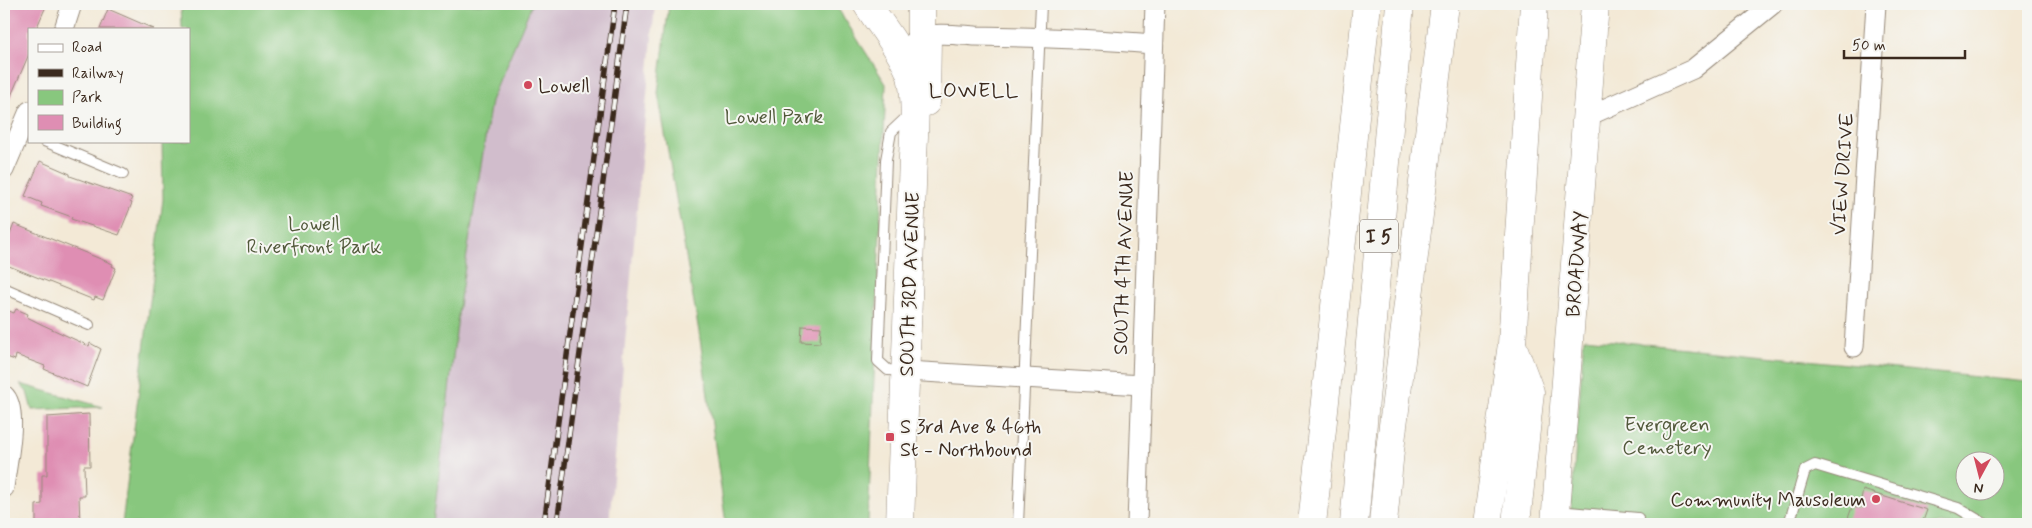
<svg xmlns="http://www.w3.org/2000/svg" width="2032" height="528" viewBox="0 0 2032 528" font-family="Mynerve,sans-serif">
  <style>
    .industrial { fill: #d1bdcc }
    .green { fill: #88c77e; stroke: #62784e; fill-rule: evenodd }
    .building { fill: #df8eb3 }
    .lines { fill: none; stroke-linecap: round; stroke-linejoin: round }
    .lane-casing { stroke: #978a7a; stroke-width: 12 }
    .street-casing { stroke: #978a7a; stroke-width: 21 }
    .secondary-casing { stroke: #978a7a; stroke-width: 29 }
    .highway-casing { stroke: #978a7a; stroke-width: 29 }
    .lane { stroke: #fff; stroke-width: 10 }
    .street { stroke: #fff; stroke-width: 19 }
    .secondary { stroke: #fff; stroke-width: 28 }
    .highway { stroke: #fff; stroke-width: 28 }
    .rail-casing { stroke: #3b2a1e; stroke-width: 5.5 }
    .rail { stroke: #f6f6f2; stroke-width: 4; stroke-dasharray: 11; stroke-linecap: butt }
    .poi-dot { fill: #d1495b; stroke: #f6f6f2; stroke-width: 2 }
    .labels { text-anchor: middle; stroke-width: 4; stroke-linejoin: round; paint-order: stroke }
    .shield { fill: #f6f6f2; stroke: #73675e; stroke-width: 1 }
    .shield-label { font-size: 19px; font-weight: bold; fill: #3b2a1e }
    .poi-label { font-size: 20px; fill: #3b2a1e; stroke: #f6f6f2; text-anchor: start }
    .park-label { font-size: 20px; fill: #52593b; stroke: #f6f6f2 }
    .street-label { font-size: 20px; fill: #3b2a1e; stroke: #f6f6f2 }
    .neighbourhood-label { font-size: 21px; letter-spacing: 1px; fill: #3b2a1e; stroke: #f6f6f2 }
  </style>
  <rect width="100%" height="100%" fill="#f6f6f2"/>
  <filter id="ink" filterUnits="userSpaceOnUse"><feTurbulence type="fractalNoise" baseFrequency=".02" numOctaves="2"/><feDisplacementMap in="SourceGraphic" scale="10" xChannelSelector="R" yChannelSelector="G"/><feConvolveMatrix kernelMatrix="1 2 1 2 8 2 1 2 1" color-interpolation-filters="sRGB"/></filter>
  <filter id="wash" filterUnits="userSpaceOnUse"><feTurbulence type="fractalNoise" baseFrequency=".0096" numOctaves="4" result="noise"/><feDisplacementMap in="SourceGraphic" scale="20" xChannelSelector="R" yChannelSelector="G"/><feGaussianBlur stdDeviation="1.12" result="paint"/><feColorMatrix in="noise" values="0 0 0 0 0 0 0 0 0 0 0 0 0 0 0 0 0 1.4 0 .05"/><feComposite in="paint" operator="in"/></filter>
  <g filter="url(#wash)">
    <rect width="100%" height="100%" fill="#f3e9d6"/>
    <!-- industrial -->
    <polygon class="industrial" points="532,4 655,4 609,524 433,524 460,299 491,101"/>
    <!-- green -->
    <g class="green">
      <polygon points="181,4 532,4 491,101 460,299 433,524 122,524 163,199 162,141 189,141 189,29 182,29"/>
      <polygon points="669,4 835,4 886,84 868,524 726,524 699,332 658,93"/>
      <path d="M1584 338 2028 382V524H1570ZM1964 460H1994V490H1964Z"/>
      <polygon points="20,384 103,407 32,410 27,392"/>
    </g>
    <g id="blocks">
      <!-- building -->
      <g class="building">
        <polygon points="4,4 47,4 36,29 29,29 29,54 4,112"/>
        <polygon points="108,9 154,29 100,29"/>
        <polygon points="40,161 70,174 70,176 132,198 130,202 132,203 119,235 71,219 72,217 41,206 42,203 25,196"/>
        <polygon points="14,224 113,264 112,266 116,268 103,300 95,297 94,300 4,264 4,250"/>
        <polygon points="4,309 14,313 16,309 28,314 27,317 41,324 89,346 90,343 101,349 87,387 44,369 45,366 16,355 15,360 4,356"/>
        <polygon points="802,326 821,327 820,343 801,342"/>
        <polygon points="89,414 90,466 84,466 85,496 79,496 80,524 36,524 36,505 42,504 42,475 47,475 47,417"/>
        <polygon points="1863,490 1927,510 1922,524 1846,524 1852,507 1859,508"/>
      </g>
    </g>
  </g>
  <g filter="url(#ink)">
    <use href="#blocks" fill-opacity="0" stroke="#978a7a" stroke-width="1"/>
    <g class="lines">
      <!-- lane casing -->
      <g class="lane-casing">
        <g id="lane">
          <polyline points="44,141 123,174"/>
          <polyline points="4,288 89,325"/>
          <polyline points="905,371 888,370 878,361 886,160 891,132 909,115"/>
          <polyline points="1557,511 1638,518 1637,524"/>
          <polyline points="1018,524 1041,4"/>
          <polyline points="1789,524 1805,470 1815,465 1958,508 1985,524"/>
        </g>
      </g>
      <!-- street casing -->
      <g class="street-casing">
        <g id="street">
          <polyline points="64,29 72,4"/>
          <path d="M915 39C933 31 958 35 976 36 1036 37 1094 39 1153 44"/>
          <polyline points="1586,117 1693,69 1773,4"/>
          <polyline points="4,170 29,111"/>
          <polyline points="1854,347 1876,4"/>
          <polyline points="907,371 1142,385"/>
          <path d="M4 395C20 409 6 467 4 488"/>
          <polyline points="1137,524 1155,4"/>
        </g>
      </g>
      <!-- secondary casing -->
      <g class="secondary-casing">
        <g id="secondary">
          <path d="M867 4C879 23 905 55 911 76 917 99 914 134 913 157L900 524"/>
          <polyline points="921,36 921,4"/>
          <polyline points="926,102 927,36"/>
          <polyline points="1555,524 1595,4"/>
        </g>
      </g>
      <!-- highway casing -->
      <g class="highway-casing">
        <g id="highway">
          <polyline points="1513,347 1530,392 1516,524"/>
          <polyline points="1312,524 1367,4"/>
          <polyline points="1354,524 1400,4"/>
          <polyline points="1383,524 1390,450 1445,4"/>
          <polyline points="1487,524 1512,344 1534,4"/>
        </g>
      </g>
      <!-- lane -->
      <use href="#lane" class="lane"/>
      <!-- street -->
      <use href="#street" class="street"/>
      <!-- secondary -->
      <use href="#secondary" class="secondary"/>
      <!-- highway -->
      <use href="#highway" class="highway"/>
      <!-- rail casing -->
      <g class="rail-casing">
        <g id="rail">
          <polyline points="544,524 615,4"/>
          <polyline points="557,524 627,4"/>
        </g>
      </g>
      <!-- rail -->
      <use href="#rail" class="rail"/>
    </g>
  </g>
  <!-- markers -->
  <g class="poi-dot">
    <circle cx="528" cy="85" r="5"/>
    <rect x="885" y="432" width="10" height="10" rx="2.5"/>
    <circle cx="1876" cy="499" r="5"/>
  </g>
  <g class="labels">
    <!-- shield labels -->
    <rect class="shield" x="1360" y="219.5" width="38" height="33" rx="4"/>
    <g class="shield-label">
      <text x="1379" y="243">I 5</text>
    </g>
    <!-- poi labels -->
    <g class="poi-label">
      <text x="538" y="92">Lowell</text>
      <text x="900" y="433">S 3rd Ave &amp; 46th<tspan x="900" dy="23">St - Northbound</tspan></text>
      <text x="1866" y="506" text-anchor="end">Community Mausoleum</text>
    </g>
    <!-- park labels -->
    <g class="park-label">
      <text x="774" y="123">Lowell Park</text>
      <text x="314" y="230">Lowell<tspan x="314" dy="23">Riverfront Park</tspan></text>
      <text x="1667" y="431">Evergreen<tspan x="1667" dy="23">Cemetery</tspan></text>
    </g>
    <!-- street labels -->
    <g class="street-label">
      <text transform="translate(1842 174) rotate(-86)" y="7">VIEW DRIVE</text>
      <text transform="translate(1123 263) rotate(-88)" y="7">SOUTH 4TH AVENUE</text>
      <text transform="translate(1576 264) rotate(-86)" y="7">BROADWAY</text>
      <text transform="translate(909 284) rotate(-88)" y="7">SOUTH 3RD AVENUE</text>
    </g>
    <!-- neighbourhood labels -->
    <g class="neighbourhood-label">
      <text x="974" y="97">LOWELL</text>
    </g>
  </g>
  <!-- margin -->
  <rect width="2032" height="528" fill="none" stroke="#f6f6f2" stroke-width="20"/>
  <!-- legend -->
  <rect x="28" y="28" width="162" height="115" fill="#f6f6f2" stroke="#aba49d"/>
  <rect x="38" y="44" width="25" height="8" fill="#ffffff" stroke="#aba49d"/>
  <text x="72" y="52" font-size="15" fill="#3b2a1e">Road</text>
  <rect x="38" y="69" width="25" height="8" fill="#3b2a1e" stroke="#aba49d"/>
  <text x="72" y="78" font-size="15" fill="#3b2a1e">Railway</text>
  <rect x="38" y="90" width="25" height="15" fill="#88c77e" stroke="#aba49d"/>
  <text x="72" y="102" font-size="15" fill="#3b2a1e">Park</text>
  <rect x="38" y="115" width="25" height="15" fill="#df8eb3" stroke="#aba49d"/>
  <text x="72" y="128" font-size="15" fill="#3b2a1e">Building</text>
  <!-- north arrow -->
  <g transform="translate(1980 476) rotate(187)"><circle r="24" fill="#f6f6f2" stroke="#aba49d"/>
  <path d="M0-4L9 19L0 12L-9 19Z" fill="#d1495b"/>
  <text y="-8" font-size="14" font-weight="bold" text-anchor="middle" fill="#3b2a1e">N</text>
  </g>
  <!-- scale -->
  <path d="M1844 50v8h121v-8" fill="none" stroke="#3b2a1e" stroke-width="2.5"/>
  <text x="1852" y="50" font-size="15" fill="#3b2a1e" stroke="#f6f6f2" stroke-width="4" paint-order="stroke">50 m</text>
</svg>
